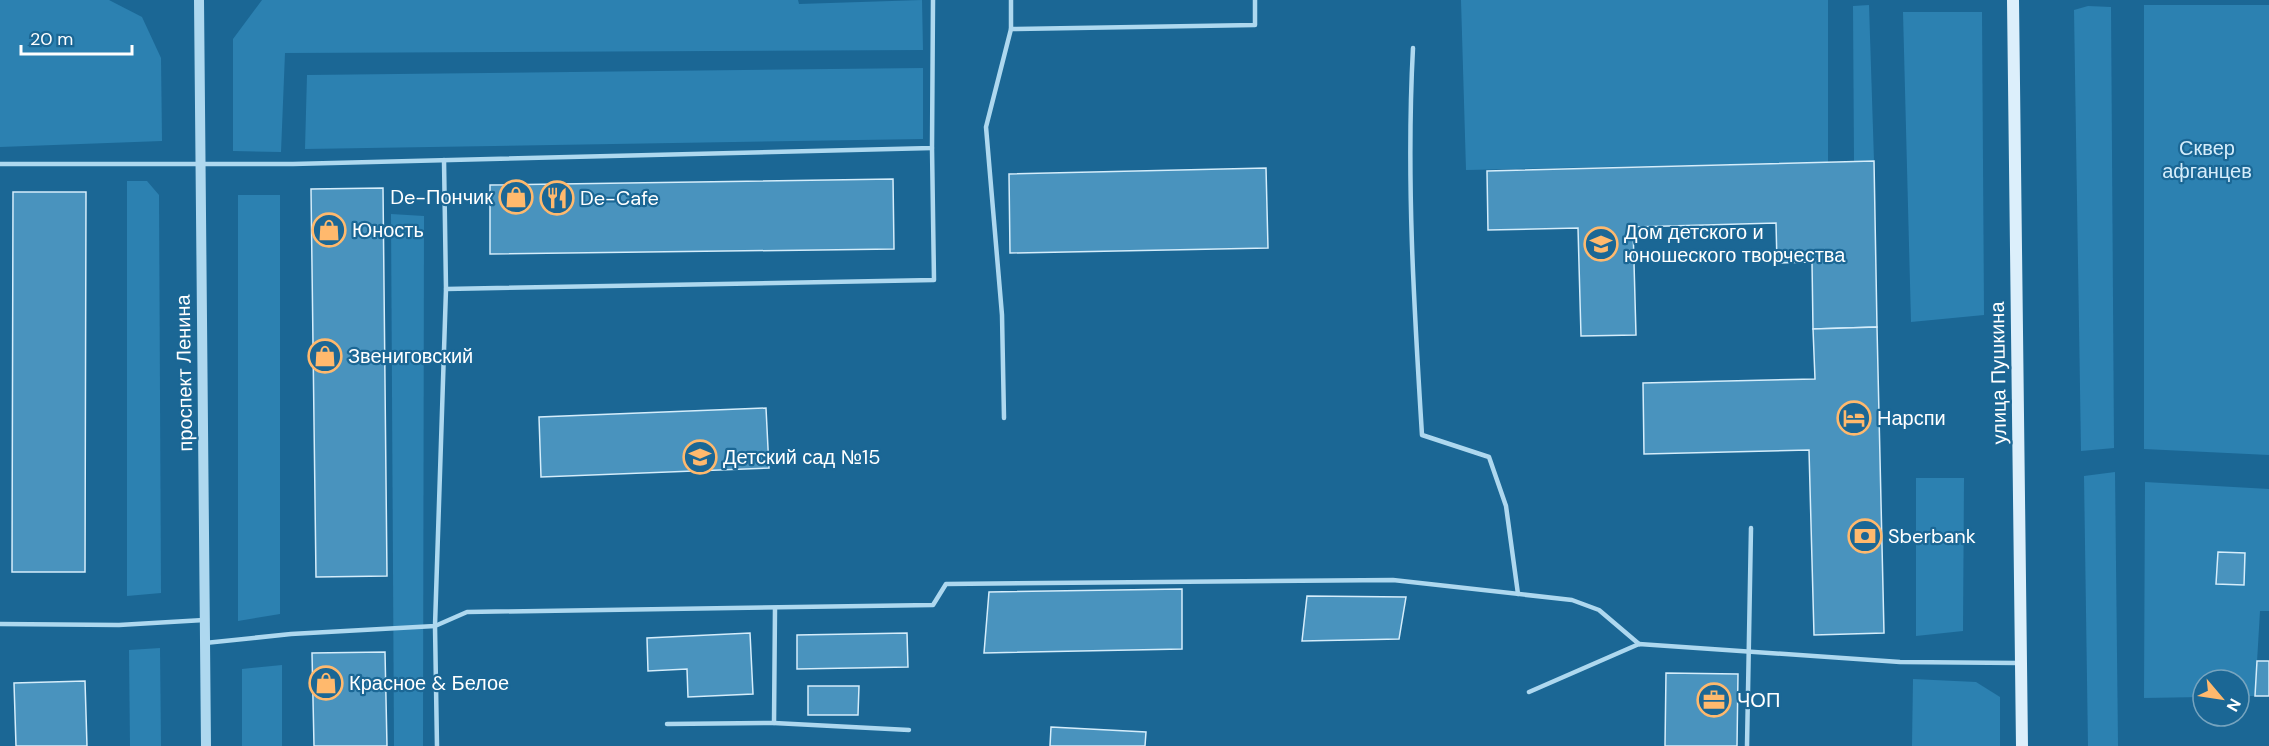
<svg xmlns="http://www.w3.org/2000/svg" width="2269" height="746" viewBox="0 0 2269 746" font-family="'DM Sans',sans-serif">
  <style>
    .green { fill: #2c81b1 }
    .building { fill: #4993be; stroke: #d5edfb; stroke-width: 1.5 }
    .lines { fill: none; stroke-linecap: round; stroke-linejoin: round }
    .service { stroke: #aed8ef; stroke-width: 4.5 }
    .tertiary { stroke: #aed8ef; stroke-width: 10 }
    .secondary { stroke: #dceffb; stroke-width: 12 }
    .labels { text-anchor: middle; stroke-width: 4.5; stroke-linejoin: round; paint-order: stroke }
    .park-label { font-size: 20px; fill: #d5edfb; stroke: #1b6795 }
    .poi-label { font-size: 20px; fill: #fff; stroke: #1b6795; text-anchor: start }
    .street-label { font-size: 20px; fill: #fff; stroke: #1b6795 }
  </style>
  <rect width="100%" height="100%" fill="#1b6795"/>
  <!-- green -->
  <g class="green">
    <polygon points="0,0 109,0 142,17 161,58 162,141 0,147"/>
    <polygon points="262,0 798,0 799,4 922,0 923,50 285,53 281,152 233,151 233,39"/>
    <polygon points="1461,0 1828,0 1828,162 1466,170"/>
    <polygon points="1869,5 1874,161 1854,162 1853,6"/>
    <polygon points="2144,5 2269,5 2269,455 2144,449"/>
    <polygon points="2088,6 2111,7 2114,448 2081,451 2074,10"/>
    <polygon points="1982,12 1984,315 1911,322 1903,12"/>
    <polygon points="923,68 923,139 305,149 307,75"/>
    <polygon points="127,181 147,181 159,195 161,593 127,596"/>
    <polygon points="238,195 280,195 280,614 238,621"/>
    <polygon points="391,214 424,216 423,746 394,746"/>
    <polygon points="2115,472 2118,746 2088,746 2084,476"/>
    <polygon points="1916,478 1964,478 1963,631 1916,636"/>
    <polygon points="2145,482 2269,489 2269,611 2260,611 2255,696 2239,696 2239,680 2203,680 2203,697 2144,698"/>
    <polygon points="160,648 161,746 130,746 129,650"/>
    <polygon points="282,665 282,746 242,746 242,669"/>
    <polygon points="1913,679 1976,682 2000,697 2000,746 1912,746"/>
  </g>
  <!-- building -->
  <g class="building">
    <polygon points="1874,161 1877,327 1813,329 1812,262 1777,263 1776,223 1633,227 1636,335 1581,336 1578,228 1488,230 1487,171"/>
    <polygon points="1266,168 1268,248 1010,253 1009,174"/>
    <polygon points="893,179 894,249 490,254 490,185"/>
    <polygon points="383,188 387,576 316,577 311,189"/>
    <polygon points="13,192 86,192 85,572 12,572"/>
    <polygon points="1877,327 1884,633 1814,635 1809,450 1644,454 1643,383 1815,379 1813,329"/>
    <polygon points="766,408 769,468 541,477 539,417"/>
    <polygon points="2218,552 2245,553 2244,585 2216,584"/>
    <polygon points="1182,589 1182,649 984,653 989,592"/>
    <polygon points="1307,596 1406,597 1399,639 1302,641"/>
    <polygon points="750,633 753,694 688,697 687,669 648,671 647,638"/>
    <polygon points="907,633 908,667 797,669 797,635"/>
    <polygon points="385,652 387,746 314,746 312,653"/>
    <polygon points="2257,661 2269,661 2269,696 2255,696"/>
    <polygon points="1666,673 1738,674 1737,746 1665,746"/>
    <polygon points="85,681 87,746 16,746 14,683"/>
    <polygon points="808,686 859,686 858,715 808,715"/>
    <polygon points="1051,727 1146,732 1145,746 1050,746"/>
  </g>
  <g class="lines">
    <!-- service -->
    <g class="service">
      <polyline points="1011,0 1011,29 1255,25 1255,0"/>
      <path d="M1413 48C1406 177 1414 307 1422 435L1489 457 1506 506 1518 594"/>
      <polyline points="0,164 293,164 932,148 933,0"/>
      <polyline points="446,289 934,280 932,148"/>
      <polyline points="1004,418 1002,315 986,127 1011,29"/>
      <polyline points="0,624 119,625 204,620"/>
      <polyline points="205,643 291,634 435,626 446,289 444,160"/>
      <polyline points="1529,692 1639,644 1900,662 2019,663"/>
      <polyline points="774,723 775,608"/>
      <polyline points="667,724 774,723 909,730"/>
      <polyline points="437,746 435,626 467,612 933,605 946,584 1393,580 1572,600 1599,610 1639,644"/>
      <polyline points="1747,746 1751,528"/>
    </g>
    <!-- tertiary -->
    <polyline class="tertiary" points="199,0 206,746"/>
    <!-- secondary -->
    <polyline class="secondary" points="2013,0 2022,746"/>
  </g>
  <!-- icons -->
  <defs>
    <g id="shop-ring" transform="scale(1.725)"><circle r="9.5" fill="#1b6795" stroke="#ffb96d" stroke-width="1.5"/><path d="M-5-2.5h2.3a2.7 3.5 0 0 1 5.4 0H5L5.5 6h-11ZM-1.5-2.5h3a1.5 2.3 0 0 0-3 0Z" fill="#ffb96d"/></g>
    <g id="restaurant-ring" transform="scale(1.725)"><circle r="9.5" fill="#1b6795" stroke="#ffb96d" stroke-width="1.5"/><path d="M-5-6h1v4h1v-4h1v4h1v-4h1v5L-1.5 .5V6h-2V.5L-5-1ZM5-6V6H3V1.5H1.5Q1.5-4 5-6Z" fill="#ffb96d"/></g>
    <g id="school-ring" transform="scale(1.725)"><circle r="9.5" fill="#1b6795" stroke="#ffb96d" stroke-width="1.5"/><path d="M0-5L7-2L0 1L-7-2ZM-4 1L0 2.5L4 1V4Q0 6-4 4Z" fill="#ffb96d"/></g>
    <g id="hotel-ring" transform="scale(1.725)"><circle r="9.5" fill="#1b6795" stroke="#ffb96d" stroke-width="1.5"/><path d="M-6-4.5h1.5V1H6V5H4.5V3h-9V5H-6ZM-4 0a1.8 1.8 0 1 1 3.6 0ZM.5 0V-2.5h3Q6-2.5 6 0Z" fill="#ffb96d"/></g>
    <g id="bank-ring" transform="scale(1.725)"><circle r="9.5" fill="#1b6795" stroke="#ffb96d" stroke-width="1.5"/><path d="M-6-4H6V4H-6ZM0-2.3a2.3 2.3 0 1 0 0 4.6a2.3 2.3 0 1 0 0-4.6Z" fill="#ffb96d"/></g>
    <g id="office-ring" transform="scale(1.725)"><circle r="9.5" fill="#1b6795" stroke="#ffb96d" stroke-width="1.5"/><path d="M-6-3h4V-5.5h4V-3h4V5H-6ZM-1-4.5V-3h2v-1.5ZM-6 0V1H6V0Z" fill="#ffb96d"/></g>
  </defs>
  <g fill-rule="evenodd">
    <use href="#shop-ring" x="516" y="197"/>
    <use href="#restaurant-ring" x="557" y="198"/>
    <use href="#shop-ring" x="329" y="230"/>
    <use href="#school-ring" x="1601" y="244"/>
    <use href="#shop-ring" x="325" y="356"/>
    <use href="#hotel-ring" x="1854" y="418"/>
    <use href="#school-ring" x="700" y="457"/>
    <use href="#bank-ring" x="1865" y="536"/>
    <use href="#shop-ring" x="326" y="683"/>
    <use href="#office-ring" x="1714" y="700"/>
  </g>
  <g class="labels">
    <!-- park labels -->
    <g class="park-label">
      <text x="2207" y="155">Сквер<tspan x="2207" dy="23">афганцев</tspan></text>
    </g>
    <!-- poi labels -->
    <g class="poi-label">
      <text x="493" y="204" text-anchor="end">De-Пончик</text>
      <text x="580" y="205">De-Cafe</text>
      <text x="352" y="237">Юность</text>
      <text x="1624" y="239">Дом детского и<tspan x="1624" dy="23">юношеского творчества</tspan></text>
      <text x="348" y="363">Звениговский</text>
      <text x="1877" y="425">Нарспи</text>
      <text x="723" y="464">Детский сад №15</text>
      <text x="1888" y="543">Sberbank</text>
      <text x="349" y="690">Красное &amp; Белое</text>
      <text x="1737" y="707">ЧОП</text>
    </g>
    <!-- street labels -->
    <g class="street-label">
      <text transform="translate(184 373) rotate(-91)" y="7">проспект Ленина</text>
      <text transform="translate(1998 373) rotate(-91)" y="7">улица Пушкина</text>
    </g>
  </g>
  <!-- north arrow -->
  <g transform="translate(2221 698) rotate(119)"><circle r="28" fill="#1b6795" stroke="#76a4bf" stroke-width="1.5"/>
  <path d="M0-4.5L10 22L0 15L-10 22Z" fill="#ffb96d"/>
  <text y="-9" font-size="16" font-weight="bold" text-anchor="middle" fill="#ffffff">N</text>
  </g>
  <!-- scale -->
  <path d="M21 45v9h111v-9" fill="none" stroke="#ffffff" stroke-width="3"/>
  <text x="30" y="45" font-size="18" fill="#ffffff" stroke="#1b6795" stroke-width="4.5" paint-order="stroke">20 m</text>
</svg>
